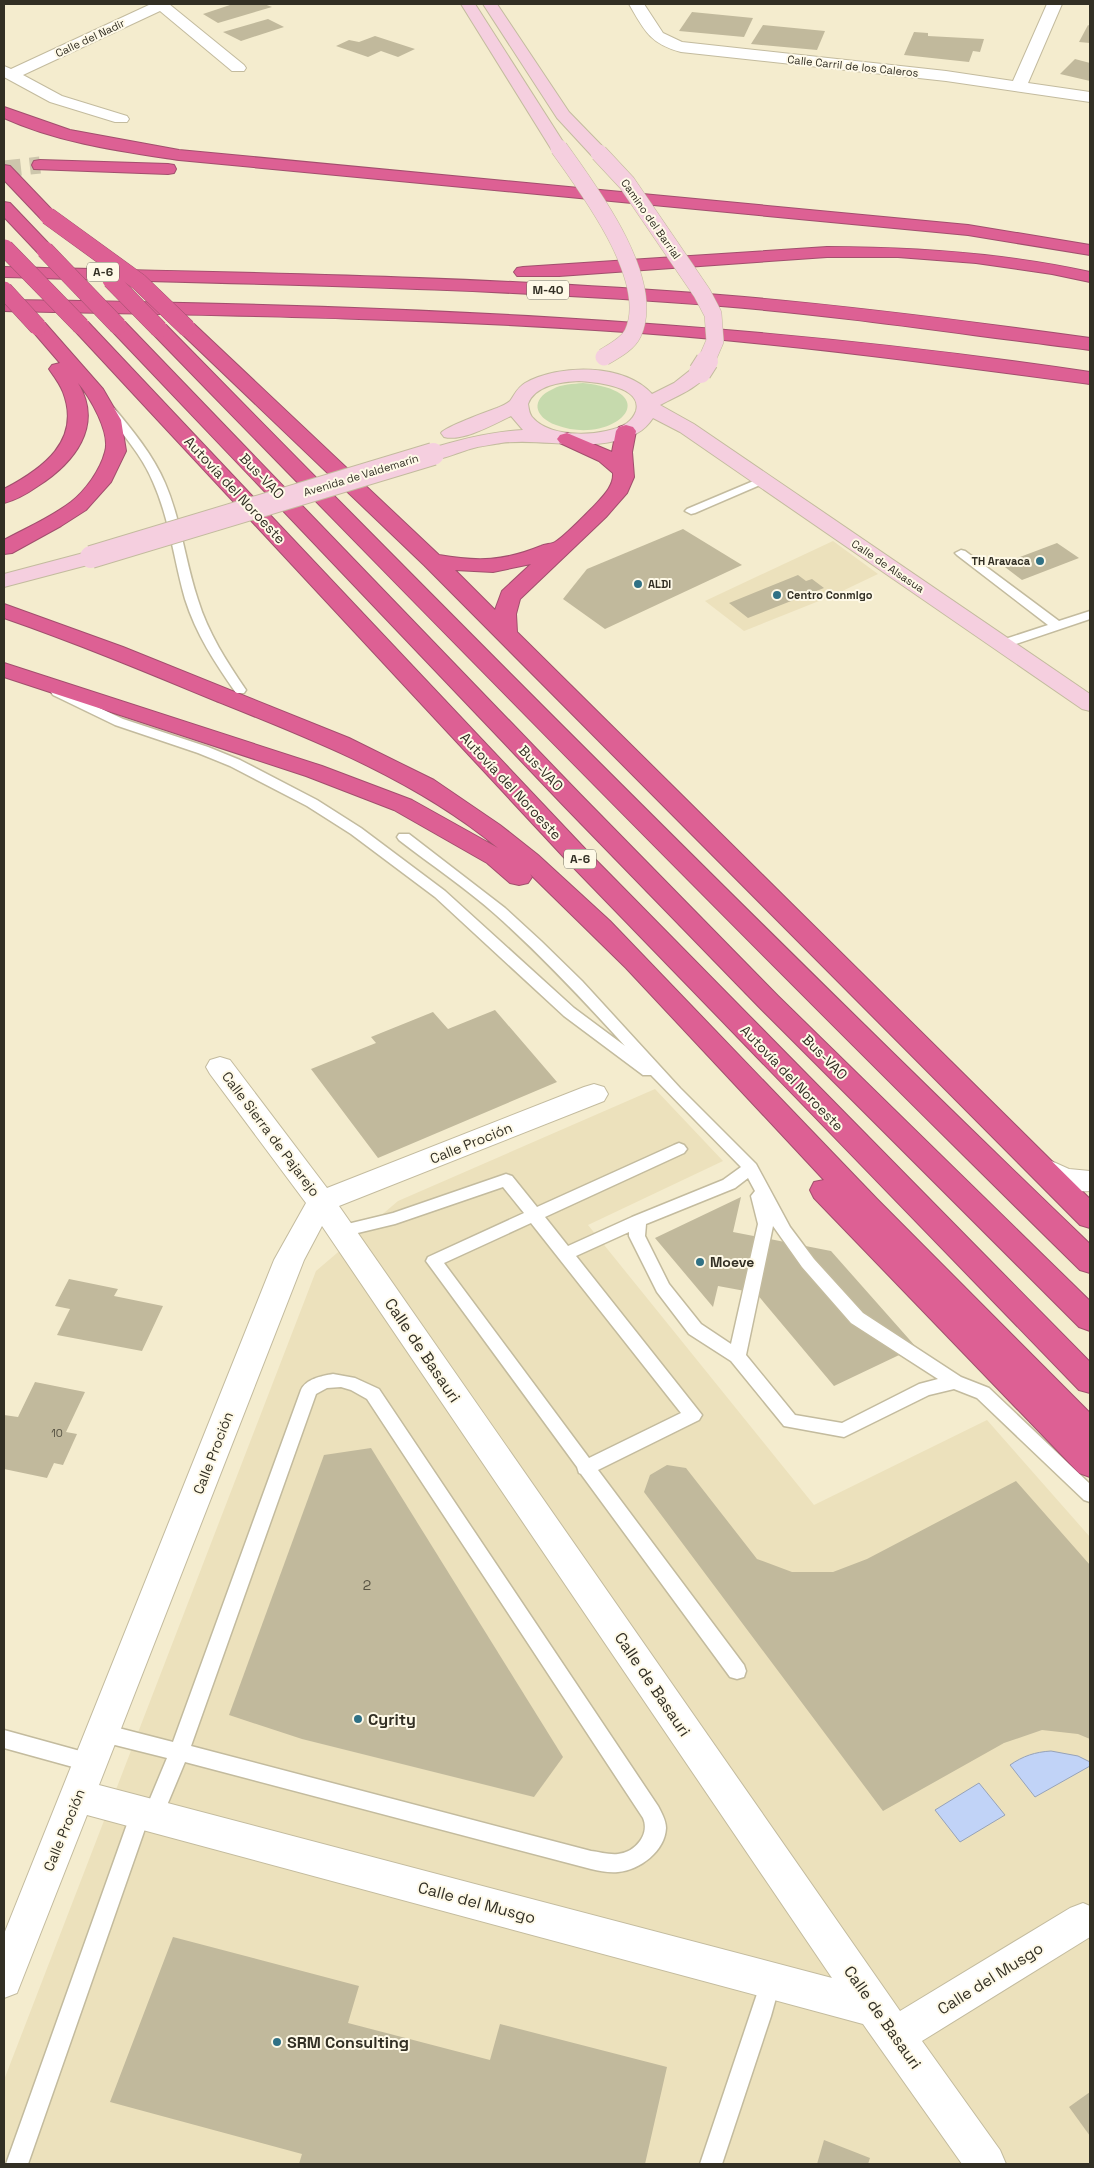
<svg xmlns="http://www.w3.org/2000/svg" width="1094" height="2168" viewBox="0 0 1094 2168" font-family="'Space Grotesk',sans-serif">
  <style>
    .built { fill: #ece1bc }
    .green { fill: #c6daad }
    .water { fill: #c1d3f7; stroke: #96a2b8 }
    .building { fill: #c1b99c }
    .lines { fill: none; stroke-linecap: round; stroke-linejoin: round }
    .highway-tunnel { stroke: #cdc6ac; stroke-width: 17; stroke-dasharray: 17 9; stroke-linecap: butt }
    .lane-casing { stroke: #c3bb9e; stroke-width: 3 }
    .street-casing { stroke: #c3bb9e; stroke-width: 2 }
    .secondary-casing { stroke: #c3bb9e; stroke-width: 2 }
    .highway-casing { stroke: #a14f6d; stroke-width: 2 }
    .lane { fill: #fff; fill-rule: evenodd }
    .street { fill: #fff; fill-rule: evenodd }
    .secondary { fill: #f5cfdf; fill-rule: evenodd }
    .highway { fill: #dd6094; fill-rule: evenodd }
    .secondary-bridge-far1-casing { stroke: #c3bb9e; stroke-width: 18; stroke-linecap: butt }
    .secondary-bridge-casing { stroke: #c3bb9e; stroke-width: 24; stroke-linecap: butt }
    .highway-bridge-casing { stroke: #a14f6d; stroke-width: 18; stroke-linecap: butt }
    .secondary-bridge-far1 { stroke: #f5cfdf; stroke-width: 17 }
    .secondary-bridge { stroke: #f5cfdf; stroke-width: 22 }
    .highway-bridge { stroke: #dd6094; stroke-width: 17 }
    .poi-dot { fill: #307185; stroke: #fef9e7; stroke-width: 2 }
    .labels { text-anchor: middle; stroke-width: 4; stroke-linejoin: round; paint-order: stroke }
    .far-street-label { font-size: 11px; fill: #322f24; stroke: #fef9e7 }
    .far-poi-label { font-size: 11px; font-weight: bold; fill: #322f24; stroke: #fef9e7; text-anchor: start }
    .number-label { font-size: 11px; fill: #565242 }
    .shield { fill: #fef9e7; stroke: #6f6c5e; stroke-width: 1 }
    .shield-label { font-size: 12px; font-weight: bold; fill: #322f24 }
    .street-label { font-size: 14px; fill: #322f24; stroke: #fef9e7 }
    .poi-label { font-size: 14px; font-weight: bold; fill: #322f24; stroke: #fef9e7; text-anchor: start }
    .near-number-label { font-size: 14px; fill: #565242 }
    .near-street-label { font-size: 16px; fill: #322f24; stroke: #fef9e7 }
    .near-poi-label { font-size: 16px; font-weight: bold; fill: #322f24; stroke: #fef9e7; text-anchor: start }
  </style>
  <rect width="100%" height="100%" fill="#f4ecce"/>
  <!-- built -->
  <g class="built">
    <polygon points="833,541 878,574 834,595 744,631 705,601"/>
    <polygon points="655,1089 723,1161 588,1225 814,1505 987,1420 1090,1537 1090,2164 4,2164 4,2080 316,1271 398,1201"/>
  </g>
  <!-- green -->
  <path class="green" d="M583 383C670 392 613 447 556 425 534 417 530 399 553 389 562 384 573 384 583 383Z"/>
  <!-- water -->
  <g class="water">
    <path d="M1051 1751 1078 1756 1090 1762V1766L1035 1797 1010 1765C1023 1756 1035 1752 1051 1751Z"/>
    <polygon points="979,1783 1005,1815 960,1842 935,1810"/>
  </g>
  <!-- building -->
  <g class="building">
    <polygon points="233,4 264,4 272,7 218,23 203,14"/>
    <polygon points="692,12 753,18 744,37 679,31"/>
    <polygon points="268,19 284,27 241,41 223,32"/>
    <polygon points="763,25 825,31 817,50 751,44"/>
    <polygon points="1088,25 1090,26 1090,43 1079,42"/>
    <polygon points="914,32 928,33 928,36 984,39 980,52 973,51 969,62 904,55"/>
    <polygon points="375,36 415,49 398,57 381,51 368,57 336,46 349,40 359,42"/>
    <polygon points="1075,59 1090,63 1090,81 1060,74"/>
    <polygon points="683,529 742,565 605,629 563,599 587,569"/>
    <polygon points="1057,543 1079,558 1022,580 1001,564"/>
    <polygon points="798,575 806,581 812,579 824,588 748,618 729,603"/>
    <polygon points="495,1010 557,1082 378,1158 311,1069 376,1043 371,1037 433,1012 448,1029"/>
    <polygon points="741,1197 733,1232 831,1251 916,1347 834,1386 756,1293 718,1286 713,1307 655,1238"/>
    <polygon points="69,1279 118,1289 114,1296 163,1306 142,1351 57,1335 70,1309 55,1306"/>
    <polygon points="35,1382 85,1392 66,1432 77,1434 63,1465 54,1463 47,1478 4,1469 4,1415 18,1417"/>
    <polygon points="371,1448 563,1757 534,1797 302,1739 229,1715 324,1455"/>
    <polygon points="667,1465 686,1468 757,1559 792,1572 833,1572 867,1559 1016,1481 1090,1565 1090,1739 1078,1734 1042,1730 1004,1743 883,1811 644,1492 650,1475"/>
    <polygon points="173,1937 359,1986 348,2023 490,2060 500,2024 667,2067 645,2164 299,2164 302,2154 110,2102"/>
    <polygon points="1090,2092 1090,2136 1069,2107"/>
    <polygon points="824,2140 870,2158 868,2164 817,2164"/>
  </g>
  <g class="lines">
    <!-- highway-tunnel -->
    <polyline class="highway-tunnel" points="4,169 40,165"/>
    <!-- lane casing -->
    <g class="lane-casing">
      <g id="lane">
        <path d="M110 407 114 408C133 431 153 455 165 483 181 520 185 561 198 600 208 633 227 662 246 690L244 693H236C215 663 196 634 185 599 174 561 170 520 153 482 142 455 122 434 105 410Z"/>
        <polygon points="763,477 767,478 769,480 767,482 695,513 691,514 685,511 687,509"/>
        <polygon points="961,550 965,551 1059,621 1090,611 1090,619 1007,647 999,647 997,644 999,641 1048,625 957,555 955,553"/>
        <path d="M57 688 123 719 208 747 240 760 317 800 361 828 445 891 574 1008 625 1046C584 1001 542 956 496 915 466 888 431 865 399 840L397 837 399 834H409L505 908 541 941 582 981 680 1088 756 1164 790 1227 814 1259 863 1313 961 1377 989 1388 1090 1484V1502L1084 1500 977 1398 954 1389 929 1395 844 1437 784 1426 731 1361 689 1334 657 1292 629 1236V1232L576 1256 702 1415 699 1420 598 1470 744 1665 746 1671 744 1677 737 1679 730 1677 581 1474 579 1473 577 1467 426 1261 428 1257 524 1213 503 1187 395 1224 341 1237 335 1235 333 1231 335 1227 393 1213 506 1174 512 1176 537 1207 674 1145 679 1143 684 1145 687 1149 684 1153 545 1217 568 1246 632 1217 723 1180 741 1167 651 1075H643L564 1016 435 897 351 834 307 806 230 766 198 753 115 725 53 695 51 692 53 689ZM748 1178 755 1191 751 1196 758 1224 731 1344 701 1324 669 1284 645 1236 646 1224 735 1188ZM531 1223 681 1413 589 1458 444 1263ZM773 1226 802 1267 851 1323 938 1379 919 1384 842 1423 795 1415 746 1355Z"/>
        <path d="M333 1374 355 1378 379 1389 658 1806C661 1812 666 1820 666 1828 665 1851 640 1870 618 1872 609 1873 600 1871 591 1869L185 1762 160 1822 153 1825 147 1823 28 2164H6L131 1813 134 1807 141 1804 147 1806 167 1758 103 1742 96 1739 93 1733 96 1727 103 1724 173 1742 301 1390C306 1379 321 1376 333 1374ZM341 1387 351 1390 367 1399 643 1818C650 1834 636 1852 618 1854 609 1855 600 1852 591 1851L191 1746 316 1394 327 1388Z"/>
        <polygon points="4,1730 91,1754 98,1757 101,1763 98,1769 91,1772 4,1748"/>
        <polygon points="771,1970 778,1973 781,1980 771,2016 722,2164 700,2164 764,1973"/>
      </g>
    </g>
    <!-- street casing -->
    <g class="street-casing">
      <g id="street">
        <polygon points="151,4 169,4 244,65 246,68 244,71 232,71 160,11 23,75 62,96 127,116 129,119 127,122 115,122 50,102 4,77 4,66 11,69"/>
        <path d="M629 4H644L663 33 682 42 946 71 1013 81 1047 4H1062L1028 83 1090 92V102L946 81 681 52C650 44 644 30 629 4Z"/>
        <path d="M220 1057 230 1060 327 1188 584 1087 594 1084 604 1087 608 1094 604 1101 339 1206 900 2011 1070 1908 1083 1903 1090 1906V1937L922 2041 1000 2150 1006 2164H962L863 2024 87 1815 17 1993 4 1998V1934L274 1260 306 1203 210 1074 206 1067 210 1060ZM322 1226 832 1978 99 1785 304 1260Z"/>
        <path d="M1038 1155 1069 1169 1090 1171V1191C1068 1193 1035 1185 1024 1165L1028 1158Z"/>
      </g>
    </g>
    <!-- secondary casing -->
    <g class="secondary-casing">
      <g id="secondary">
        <polygon points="461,4 475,4 567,148 565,152 553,152"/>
        <polygon points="483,4 497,4 569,112 605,149 607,153 605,157 593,157 557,118"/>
        <path d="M700 366 707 368 710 372C698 388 677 396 660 405L694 424 1090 694V711L1082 709 680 432 653 418C644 432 632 437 615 441 577 450 539 438 501 443 491 445 480 446 470 449 456 453 440 462 426 458L423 454 426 450C458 440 489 432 523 430L511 416C494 424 463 442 444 437L441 433C445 427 486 412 497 408 501 406 507 404 510 401 515 394 517 388 525 383 559 364 624 363 652 394L674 383 693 368ZM579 381C595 382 643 386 636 411 634 416 632 419 627 423 606 437 551 439 533 418 529 414 529 409 528 404 535 385 561 382 579 381Z"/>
        <polygon points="91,551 99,552 102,557 99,562 4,587 4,574"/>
      </g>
    </g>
    <!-- highway casing -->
    <g class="highway-casing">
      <g id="highway">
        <path d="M4 107 70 130 179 150 968 225 1090 245V255L968 235 179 160C120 151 59 143 4 118Z"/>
        <polygon points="40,160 168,164 174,165 176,169 174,173 168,174 34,169 32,165 34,161"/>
        <polygon points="4,165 10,166 54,212 57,216 54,220 48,221 42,220 4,180"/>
        <polygon points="4,202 10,203 51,246 54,250 51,254 45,255 39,254 4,217"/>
        <path d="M827 247C916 247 1003 253 1090 272V282L1052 274 976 263 898 257H827L559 276H517L514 272 517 268 523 267Z"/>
        <path d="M4 267C243 273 482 276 720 295 844 305 967 321 1090 338V350C967 335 844 316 721 306 482 287 243 284 4 277Z"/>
        <path d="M4 300C368 304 729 318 1090 372V384C925 362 761 340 595 330 398 317 201 315 4 311Z"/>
        <polygon points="81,320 88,322 589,853 1090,1362 1090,1393 1079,1390 571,865 74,330 72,326 74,322"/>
        <polygon points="118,320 125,322 580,794 778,996 1090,1301 1090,1331 1079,1327 760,1008 562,804 111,330 109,326 111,322"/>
        <path d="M38 321 45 323 103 389 121 420 126 451 111 482 86 510 61 526 12 553 4 554V540C26 528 50 518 71 502 85 491 100 471 105 452 111 433 90 397 78 383 104 426 74 463 38 486 28 493 16 500 4 503V489C42 469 82 441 63 392 60 384 54 376 49 369L52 365 60 363 29 327 31 323Z"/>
        <path d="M187 322 194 324 439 555C478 562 504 561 541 546 545 544 552 544 555 542 564 537 587 513 595 505 603 496 614 486 613 473L599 461 560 443 557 439 560 435 567 433 612 452 616 431 619 427 626 425 633 427 636 431 632 452 634 477 627 493 606 517 520 599 516 614 517 632 1090 1199V1228L1080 1225 424 565 180 332 178 328 180 324ZM531 564 502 591 495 610 455 570 493 572Z"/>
        <path d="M159 323 166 325C470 635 777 943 1090 1244V1273L1080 1270C766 962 458 648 152 333L150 329 152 325Z"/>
        <path d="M4 604 123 647 349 738 434 780 500 825 538 855 610 921 877 1199 1090 1413V1477L1079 1473 814 1198 810 1190 814 1182 824 1180 626 968 530 874 532 877 528 883 519 885 510 883 487 863 394 810 306 776 4 677V663L322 766 412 800 498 848C414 779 316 741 216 701 146 672 76 643 4 618Z"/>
      </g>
    </g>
    <!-- lane -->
    <use href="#lane" class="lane"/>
    <!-- street -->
    <use href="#street" class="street"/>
    <!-- secondary -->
    <use href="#secondary" class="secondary"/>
    <!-- highway -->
    <use href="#highway" class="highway"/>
    <!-- secondary-bridge-far1 casing -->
    <g class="secondary-bridge-far1-casing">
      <g id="secondary-bridge-far1">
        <path d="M559 148C589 190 657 280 633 333 628 344 614 351 604 357"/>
        <polyline points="599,153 627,183 702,293 713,314 715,341 706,362"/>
      </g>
    </g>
    <!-- secondary-bridge casing -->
    <g class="secondary-bridge-casing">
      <g id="secondary-bridge">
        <polyline points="700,372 707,361"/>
        <polyline points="91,557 433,454"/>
      </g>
    </g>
    <!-- highway-bridge casing -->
    <g class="highway-bridge-casing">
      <g id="highway-bridge">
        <polyline points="48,216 139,282 187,328"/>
        <polyline points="5,248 81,326"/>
        <polyline points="45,250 118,326"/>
        <polyline points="111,280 159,329"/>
        <polyline points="4,290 38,327"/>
      </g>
    </g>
    <!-- secondary-bridge-far1 -->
    <use href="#secondary-bridge-far1" class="secondary-bridge-far1"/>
    <!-- secondary-bridge -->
    <use href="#secondary-bridge" class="secondary-bridge"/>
    <!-- highway-bridge -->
    <use href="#highway-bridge" class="highway-bridge"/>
  </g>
  <!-- markers -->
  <g class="poi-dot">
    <circle cx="1040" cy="561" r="5"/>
    <circle cx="638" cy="584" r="5"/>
    <circle cx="777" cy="595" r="5"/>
    <circle cx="700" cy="1262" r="5"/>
    <circle cx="358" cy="1719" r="5"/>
    <circle cx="277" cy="2042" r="5"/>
  </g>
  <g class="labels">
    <!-- far-street labels -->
    <g class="far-street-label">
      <text transform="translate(90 38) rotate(-25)" y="4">Calle del Nadir</text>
      <text transform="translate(853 66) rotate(6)" y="4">Calle Carril de los Caleros</text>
      <text transform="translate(651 219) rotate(55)" y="4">Camino del Barrial</text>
      <text transform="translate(361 475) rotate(-17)" y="4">Avenida de Valdemarín</text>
      <text transform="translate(888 566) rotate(34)" y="4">Calle de Alsasua</text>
    </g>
    <!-- far-poi labels -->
    <g class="far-poi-label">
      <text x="1030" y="565" text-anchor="end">TH Aravaca</text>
      <text x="648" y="588">ALDI</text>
      <text x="787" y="599">Centro Conmigo</text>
    </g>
    <!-- number labels -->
    <g class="number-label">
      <text x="57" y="1437">10</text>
    </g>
    <!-- shield labels -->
    <g class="shield">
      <rect x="87" y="262.5" width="32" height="19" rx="4"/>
      <rect x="527" y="280.5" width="42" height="19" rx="4"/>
      <rect x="564" y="849.5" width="32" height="19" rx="4"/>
    </g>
    <g class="shield-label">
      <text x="103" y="276">A-6</text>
      <text x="548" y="294">M-40</text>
      <text x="580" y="863">A-6</text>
    </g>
    <!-- street labels -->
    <g class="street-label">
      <text transform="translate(262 476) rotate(46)" y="5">Bus-VAO</text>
      <text transform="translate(235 490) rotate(47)" y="5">Autovía del Noroeste</text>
      <text transform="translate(541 768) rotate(46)" y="5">Bus-VAO</text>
      <text transform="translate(511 786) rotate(47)" y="5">Autovía del Noroeste</text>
      <text transform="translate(825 1057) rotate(45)" y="5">Bus-VAO</text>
      <text transform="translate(792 1078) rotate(46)" y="5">Autovía del Noroeste</text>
      <text transform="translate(271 1134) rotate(53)" y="5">Calle Sierra de Pajarejo</text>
      <text transform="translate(471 1143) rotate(-22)" y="5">Calle Proción</text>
      <text transform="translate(213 1453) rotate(-69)" y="5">Calle Proción</text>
      <text transform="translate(64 1830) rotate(-68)" y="5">Calle Proción</text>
    </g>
    <!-- poi labels -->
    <g class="poi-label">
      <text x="710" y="1267">Moeve</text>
    </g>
    <!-- near-number labels -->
    <g class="near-number-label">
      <text x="367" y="1590">2</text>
    </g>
    <!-- near-street labels -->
    <g class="near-street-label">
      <text transform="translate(423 1350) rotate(56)" y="6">Calle de Basauri</text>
      <text transform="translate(653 1684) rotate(56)" y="6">Calle de Basauri</text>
      <text transform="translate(477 1902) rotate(15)" y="6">Calle del Musgo</text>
      <text transform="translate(990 1978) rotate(-32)" y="6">Calle del Musgo</text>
      <text transform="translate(883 2017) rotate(55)" y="6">Calle de Basauri</text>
    </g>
    <!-- near-poi labels -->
    <g class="near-poi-label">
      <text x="368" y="1725">Cyrity</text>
      <text x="287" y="2048">SRM Consulting</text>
    </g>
  </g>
  <!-- border -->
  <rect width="1094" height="2168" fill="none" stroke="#322f24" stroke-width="10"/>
</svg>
